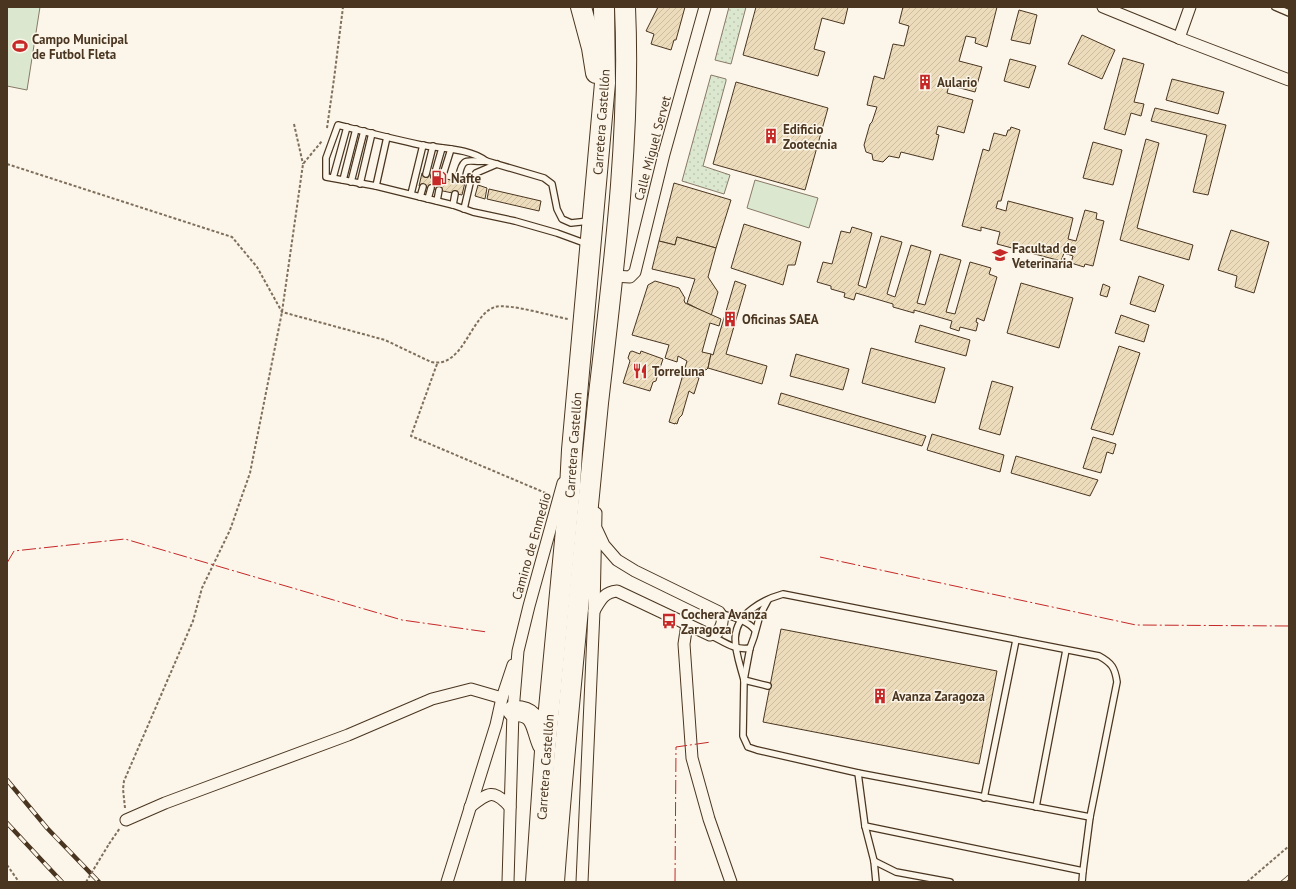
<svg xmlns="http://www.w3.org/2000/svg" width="1296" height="889" viewBox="0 0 1296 889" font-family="'PT Sans',sans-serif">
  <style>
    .grass { fill: url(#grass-dots); stroke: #887966 }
    .park { fill: #dce7d0; stroke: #887966 }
    .building { fill: url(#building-hatch); stroke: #4a3520 }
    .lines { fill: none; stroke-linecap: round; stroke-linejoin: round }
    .lane-casing { stroke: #4a3520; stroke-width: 8 }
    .street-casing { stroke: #4a3520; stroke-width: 13 }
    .highway-casing { stroke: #4a3520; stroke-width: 22 }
    .path { stroke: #7f6f5c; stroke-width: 2; stroke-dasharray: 3 2; stroke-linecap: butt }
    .lane { stroke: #fbf6e9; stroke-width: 5.5 }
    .street { stroke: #fbf6e9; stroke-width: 11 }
    .highway { stroke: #fbf6e9; stroke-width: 20 }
    .rail-casing { stroke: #4a3520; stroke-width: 4.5 }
    .rail { stroke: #fbf6e9; stroke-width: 3; stroke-dasharray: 9; stroke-linecap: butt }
    .path-bridge { stroke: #7f6f5c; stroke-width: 2; stroke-dasharray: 3 2; stroke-linecap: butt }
    .power { stroke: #c62828; stroke-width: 1; stroke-dasharray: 14 3 2 3; stroke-linecap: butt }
    .labels { text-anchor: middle; stroke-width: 3; stroke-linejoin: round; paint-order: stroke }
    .poi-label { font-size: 13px; font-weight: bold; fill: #4a3520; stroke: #fbf6e9; text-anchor: start }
    .street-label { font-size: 13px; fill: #4a3520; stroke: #fbf6e9 }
  </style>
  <defs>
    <pattern id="grass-dots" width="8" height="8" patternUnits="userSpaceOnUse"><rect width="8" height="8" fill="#dce7d0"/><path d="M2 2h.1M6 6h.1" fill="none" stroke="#bec7b2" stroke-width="1.8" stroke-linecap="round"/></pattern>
    <pattern id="building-hatch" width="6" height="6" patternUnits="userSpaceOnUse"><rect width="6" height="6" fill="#ecdcbc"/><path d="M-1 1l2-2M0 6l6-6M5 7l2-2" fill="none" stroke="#ccbda1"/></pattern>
  </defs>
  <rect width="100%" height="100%" fill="#fbf6e9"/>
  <!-- grass -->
  <g class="grass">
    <polygon points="729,7 746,7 731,64 715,60"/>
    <polygon points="711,75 726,79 726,81 703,166 730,175 724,194 682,181"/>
  </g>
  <!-- park -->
  <g class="park">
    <polygon points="7,7 40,7 27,90 7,86"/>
    <polygon points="755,180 818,198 809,228 747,208"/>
  </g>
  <!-- building -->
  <g class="building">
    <polygon points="658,7 685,7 676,40 674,40 671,50 651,44 654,34 646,31"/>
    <polygon points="756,7 848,7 844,24 822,18 814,49 825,52 818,76 743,55"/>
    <polygon points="903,7 997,7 987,47 975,43 976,38 966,36 959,61 982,67 975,92 949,85 947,93 973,100 964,133 938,126 936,134 939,135 933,160 901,152 899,158 889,156 883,162 873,160 872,154 866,152 864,145 870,124 872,122 877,107 867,105 874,76 884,79 893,44 904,46 909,26 899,23"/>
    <polygon points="1019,10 1037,15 1030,44 1011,40"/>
    <polygon points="1082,35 1115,50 1102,79 1068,64"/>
    <polygon points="1123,58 1144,64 1134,102 1144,104 1141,116 1131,113 1125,135 1104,129"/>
    <polygon points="1010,59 1036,66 1029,88 1004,81"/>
    <polygon points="1172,79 1224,92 1218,114 1166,100"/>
    <polygon points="736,82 828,108 805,190 713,164"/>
    <polygon points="1155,108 1226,125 1208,195 1193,192 1207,135 1151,121"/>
    <polygon points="1011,127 1020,130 1001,201 998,201 996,208 1006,211 1008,201 1073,218 1068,239 1076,241 1085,210 1097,213 1096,219 1104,221 1093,266 1085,264 1084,267 1071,263 1073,256 1064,253 1061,261 997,244 1000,232 981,227 981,231 962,226 983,149 989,151 994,133 1006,136 1008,130 1010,130"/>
    <polygon points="1146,139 1159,143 1137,228 1193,245 1189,260 1120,240"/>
    <polygon points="1093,142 1122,150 1113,185 1083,178"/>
    <polygon points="422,173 455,181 456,176 466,178 462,195 419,186"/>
    <polygon points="674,183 731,200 716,248 677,237 675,245 659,241"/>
    <polygon points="478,185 487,188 485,199 475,196"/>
    <polygon points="489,189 541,201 539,211 487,199"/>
    <polygon points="744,224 801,242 795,265 788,265 783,285 731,268"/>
    <polygon points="852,227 872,233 858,285 866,288 881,236 902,242 887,294 895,297 911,245 931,251 917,303 925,305 940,254 961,260 946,312 955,314 970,262 991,268 989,274 997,277 984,321 977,318 976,322 978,323 976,331 960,327 959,331 950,328 952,321 914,310 914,313 893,307 893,304 856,293 854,300 844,297 845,293 831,289 831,286 817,282 823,262 832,264 841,231 850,233"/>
    <polygon points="1231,230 1269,242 1254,293 1235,287 1237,276 1218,270"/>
    <polygon points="677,237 716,248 708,277 718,292 711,316 687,303 695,279 652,269 659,241 675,245"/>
    <polygon points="1139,276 1164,285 1155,312 1130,304"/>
    <polygon points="655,281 679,288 685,298 684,300 685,303 721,319 719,326 710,323 702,352 711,354 708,368 706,370 699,368 696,377 699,378 694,394 689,391 682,415 679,418 677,424 675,423 675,424 669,422 687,361 678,356 677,362 665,358 669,345 632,335 648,285"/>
    <polygon points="735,281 746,285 726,354 767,366 762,384 708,368 711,354 713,355"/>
    <polygon points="1021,283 1073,298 1059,348 1007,333"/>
    <polygon points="1103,284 1110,287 1107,297 1100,295"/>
    <polygon points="1121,315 1149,325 1144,342 1115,333"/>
    <polygon points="920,325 970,340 966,356 915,342"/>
    <polygon points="1119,346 1140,353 1113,435 1091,429"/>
    <polygon points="871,348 945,368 935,403 862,383"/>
    <polygon points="632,351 640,354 641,351 663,359 660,368 657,367 655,375 657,377 656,381 653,382 650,391 623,383 630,361 628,358 630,352"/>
    <polygon points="796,354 849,369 843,390 790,376"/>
    <polygon points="992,381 1013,387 1000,435 979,429"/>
    <polygon points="781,393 926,436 922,446 778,404"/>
    <polygon points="932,434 1004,455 1000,472 927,450"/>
    <polygon points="1093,437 1116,444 1113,454 1107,452 1101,473 1083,468"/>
    <polygon points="1016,456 1098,480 1090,496 1011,473"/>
    <polygon points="781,629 997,671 979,764 763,722"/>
  </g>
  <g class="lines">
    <!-- lane casing -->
    <g class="lane-casing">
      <g id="lane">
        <polyline points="1275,7 1289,13"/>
        <polyline points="426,174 433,146"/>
        <polyline points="434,176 442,148"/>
        <path d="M459 176C463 154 469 163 486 161"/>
        <polyline points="333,178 347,127"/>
        <polyline points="442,178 451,149"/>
        <polyline points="343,180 356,129"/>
        <polyline points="351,182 364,131"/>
        <polyline points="360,184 372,133"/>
        <polyline points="376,186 387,137"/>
        <polyline points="411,194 423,145"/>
        <polyline points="420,197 423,187"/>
        <polyline points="428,199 431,188"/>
        <polyline points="437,201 439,190"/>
        <polyline points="453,205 455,194"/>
        <polyline points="464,209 471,179 476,173 497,164"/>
        <path d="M587 244 557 233 515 221 473 212 453 205 376 186 326 177V158L338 125C366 132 393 139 421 145 442 149 469 148 486 161L544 178 552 184 557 209 562 219 571 223 589 221"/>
        <polyline points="768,600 760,615 754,637 750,648 744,680 743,736 748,747 757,750 858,773 1090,817"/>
        <path d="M720 613C732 617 747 620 755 630"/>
        <path d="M712 636C724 642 736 651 750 648"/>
        <path d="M744 680C737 653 725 629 752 609 761 602 772 597 783 594L1099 656C1112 663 1115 668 1117 682L1090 817 1083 871 1082 882"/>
        <polyline points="744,680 768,686"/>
        <polyline points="858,773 865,826 874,861 876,882"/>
        <polyline points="984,798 1016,640"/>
        <polyline points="1036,807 1066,650"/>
        <polyline points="865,826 1083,871"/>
        <polyline points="874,861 896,872 950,882"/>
      </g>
    </g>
    <!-- street casing -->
    <g class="street-casing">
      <g id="street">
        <polyline points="1103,7 1179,38 1289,80"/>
        <polyline points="1179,38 1190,7"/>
        <polyline points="613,276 630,277 635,272 664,154 705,7"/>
        <path d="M594 611C600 601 604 592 617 591L710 635 717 633C722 626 725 619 719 612L635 571 617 560 604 545 597 530"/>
        <polyline points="687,624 684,644 692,758 709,819 731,882"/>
        <path d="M470 807C488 793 493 788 510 807"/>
        <polyline points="126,820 165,803 348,735 432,699 471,689 502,698"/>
        <polyline points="447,882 496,725 502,698 513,665"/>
        <polyline points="508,882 513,711 518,651 529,606 563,483"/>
        <polyline points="582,882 594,611 596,513"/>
      </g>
    </g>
    <!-- highway casing -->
    <g class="highway-casing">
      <g id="highway">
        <polyline points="581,7 592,48 596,73"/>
        <path d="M513 711C538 710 535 727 543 745"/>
        <polyline points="536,882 545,751 570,488 572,450 605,83 604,7"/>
        <path d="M554 882C561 784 571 686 580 587 586 526 592 464 598 403 613 272 631 139 625 7"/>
      </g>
    </g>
    <!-- path -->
    <g class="path">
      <polyline points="294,124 303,164"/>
      <polyline points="327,128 334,79 343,7"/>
      <path d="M7 164 232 237 257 267 282 312 385 340 431 362C464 369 470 315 495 307 509 303 551 316 568 319"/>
      <polyline points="437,364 411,436 548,494"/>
      <polyline points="125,808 123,789 124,781 193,621 202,588 230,530 250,473 282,312 303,164 322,141"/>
      <polyline points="109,844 120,828"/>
      <polyline points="7,865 19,882"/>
      <polyline points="1247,882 1289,846"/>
    </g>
    <!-- lane -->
    <use href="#lane" class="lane"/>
    <!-- street -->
    <use href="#street" class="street"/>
    <!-- highway -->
    <use href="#highway" class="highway"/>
    <!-- rail casing -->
    <g class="rail-casing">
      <g id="rail">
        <polyline points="7,780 47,828 99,882"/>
        <polyline points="7,823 62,882"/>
        <polyline points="1283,882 1289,877"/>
      </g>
    </g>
    <!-- rail -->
    <use href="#rail" class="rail"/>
    <!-- path-bridge -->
    <polyline class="path-bridge" points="86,882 109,844"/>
    <!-- power -->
    <g class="power">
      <polyline points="820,557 1136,625 1289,626"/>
      <polyline points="7,563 14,551 125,539 402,620 487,632"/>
      <polyline points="675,882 676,747 711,742"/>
    </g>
  </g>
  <!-- icons -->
  <defs>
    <g id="stadium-bare" transform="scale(1.2)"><path d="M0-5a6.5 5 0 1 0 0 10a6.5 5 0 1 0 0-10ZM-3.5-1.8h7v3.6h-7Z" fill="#c62828" stroke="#fbf6e9" stroke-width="2.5" paint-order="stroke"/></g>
    <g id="building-bare" transform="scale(1.2)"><path d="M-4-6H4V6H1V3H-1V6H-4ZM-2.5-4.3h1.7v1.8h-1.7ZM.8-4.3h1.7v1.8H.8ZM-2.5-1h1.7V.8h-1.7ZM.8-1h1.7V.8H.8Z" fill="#c62828" stroke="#fbf6e9" stroke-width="2.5" paint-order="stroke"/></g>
    <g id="fuel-bare" transform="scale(1.2)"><path d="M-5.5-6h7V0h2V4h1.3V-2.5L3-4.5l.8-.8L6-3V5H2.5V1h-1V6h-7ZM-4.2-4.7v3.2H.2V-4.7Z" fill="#c62828" stroke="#fbf6e9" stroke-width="2.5" paint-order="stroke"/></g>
    <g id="university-bare" transform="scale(1.2)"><path d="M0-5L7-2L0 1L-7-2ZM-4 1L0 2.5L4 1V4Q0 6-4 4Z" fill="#c62828" stroke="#fbf6e9" stroke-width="2.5" paint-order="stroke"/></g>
    <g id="restaurant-bare" transform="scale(1.2)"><path d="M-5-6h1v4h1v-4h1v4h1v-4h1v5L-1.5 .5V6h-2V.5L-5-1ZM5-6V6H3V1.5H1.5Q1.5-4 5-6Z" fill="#c62828" stroke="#fbf6e9" stroke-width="2.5" paint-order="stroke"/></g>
    <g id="bus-bare" transform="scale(1.2)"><path d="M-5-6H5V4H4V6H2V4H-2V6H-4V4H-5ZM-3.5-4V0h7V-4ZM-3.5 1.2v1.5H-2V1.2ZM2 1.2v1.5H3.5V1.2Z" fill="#c62828" stroke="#fbf6e9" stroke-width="2.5" paint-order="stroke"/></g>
  </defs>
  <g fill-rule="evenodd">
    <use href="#stadium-bare" x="20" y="46"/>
    <use href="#building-bare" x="925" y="82"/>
    <use href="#building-bare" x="771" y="136"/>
    <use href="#fuel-bare" x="439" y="178"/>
    <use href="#university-bare" x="1000" y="255"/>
    <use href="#building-bare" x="730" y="319"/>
    <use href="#restaurant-bare" x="640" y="371"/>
    <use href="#bus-bare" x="669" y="621"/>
    <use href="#building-bare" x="880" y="696"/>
  </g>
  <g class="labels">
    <!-- poi labels -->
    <g class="poi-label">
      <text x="32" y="44">Campo Municipal<tspan x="32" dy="15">de Futbol Fleta</tspan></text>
      <text x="937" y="87">Aulario</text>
      <text x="783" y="134">Edificio<tspan x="783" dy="15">Zootecnia</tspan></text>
      <text x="451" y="183">Nafte</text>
      <text x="1012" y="253">Facultad de<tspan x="1012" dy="15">Veterinaria</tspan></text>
      <text x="742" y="324">Oficinas SAEA</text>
      <text x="652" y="376">Torreluna</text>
      <text x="681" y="619">Cochera Avanza<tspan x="681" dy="15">Zaragoza</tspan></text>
      <text x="892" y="701">Avanza Zaragoza</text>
    </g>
    <!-- street labels -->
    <g class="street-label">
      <text transform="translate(601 122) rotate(-86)" y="5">Carretera Castellón</text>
      <text transform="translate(652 148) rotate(-75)" y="5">Calle Miguel Servet</text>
      <text transform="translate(573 445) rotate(-86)" y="5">Carretera Castellón</text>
      <text transform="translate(531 546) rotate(-74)" y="5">Camino de Enmedio</text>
      <text transform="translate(545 767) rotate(-86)" y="5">Carretera Castellón</text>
    </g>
  </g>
  <!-- border -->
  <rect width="1296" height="889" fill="none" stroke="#4a3520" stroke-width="16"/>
</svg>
